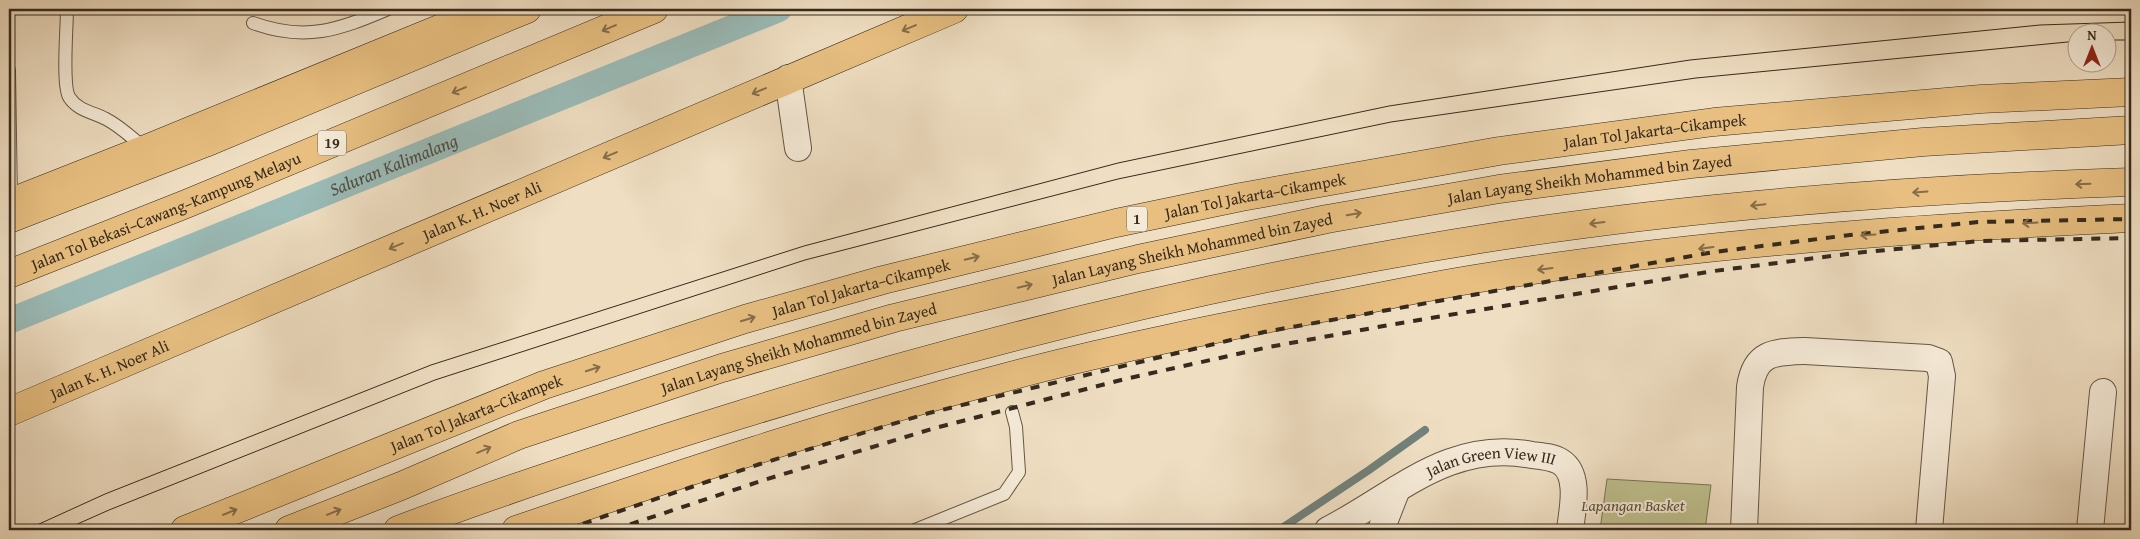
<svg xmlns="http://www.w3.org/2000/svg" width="2140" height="539" viewBox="0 0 2140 539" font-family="'Gentium Book Plus',serif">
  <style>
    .green { fill: #bfc08f; stroke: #7a7556 }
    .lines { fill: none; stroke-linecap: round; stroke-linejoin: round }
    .stream { stroke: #72817a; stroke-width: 8 }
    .canal { stroke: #9abbb8; stroke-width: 26 }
    .lane-casing { stroke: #645746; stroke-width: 14 }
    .street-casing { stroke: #645746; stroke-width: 28 }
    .primary-casing { stroke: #352a1d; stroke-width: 29 }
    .highway-casing { stroke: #352a1d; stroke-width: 29 }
    .lane { stroke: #f5ead7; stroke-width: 12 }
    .street { stroke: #f5ead7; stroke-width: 26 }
    .primary { stroke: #e8bf81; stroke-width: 28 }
    .highway { stroke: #e8bf81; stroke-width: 28 }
    .tram { stroke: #352a1d; stroke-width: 1 }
    .rail { stroke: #352a1d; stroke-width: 4; stroke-dasharray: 9 9; stroke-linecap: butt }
    .oneway { stroke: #866d4a }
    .labels { text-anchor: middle; stroke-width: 4; stroke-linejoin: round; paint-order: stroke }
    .shield { fill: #f5ead7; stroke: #6f6455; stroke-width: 1 }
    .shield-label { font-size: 15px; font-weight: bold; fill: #352a1d }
    .street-label { font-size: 16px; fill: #352a1d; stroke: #f5ead7 }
    .park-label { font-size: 16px; font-style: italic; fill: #58503a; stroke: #f5ead7 }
    .water-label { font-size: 18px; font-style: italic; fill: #4e4e44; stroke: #f5ead7 }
  </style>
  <rect width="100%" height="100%" fill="#efdec2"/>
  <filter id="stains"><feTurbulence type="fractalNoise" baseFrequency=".004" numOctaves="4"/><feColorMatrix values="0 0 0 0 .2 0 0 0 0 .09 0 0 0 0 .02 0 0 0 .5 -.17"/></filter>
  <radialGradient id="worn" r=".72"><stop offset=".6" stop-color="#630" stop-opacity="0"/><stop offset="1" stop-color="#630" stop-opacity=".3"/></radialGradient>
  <!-- green -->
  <polygon class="green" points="1607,479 1711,485 1705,530 1600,530"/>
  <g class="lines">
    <!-- stream -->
    <polyline class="stream" points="1279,530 1369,470 1425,430"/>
    <!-- canal -->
    <path class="canal" id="s1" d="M9 321 779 9"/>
    <!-- lane casing -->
    <g class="lane-casing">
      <g id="lane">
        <path d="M67 9C67 27 62 84 69 97 78 111 93 112 106 119 120 126 133 139 146 149"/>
        <path d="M253 23C305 42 339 30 388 9"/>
        <polyline points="9,70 11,202"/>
        <polyline points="915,530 1004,494 1019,472 1016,427 1012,412"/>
      </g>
    </g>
    <!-- street casing -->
    <g class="street-casing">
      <g id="street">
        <polyline points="788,78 798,148"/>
        <path id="s2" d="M1328 530C1396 495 1449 439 1532 455 1542 456 1553 457 1561 462 1581 475 1572 511 1570 530"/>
        <polyline points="1381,530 1397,489"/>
        <path d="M1744 530 1750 387C1755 352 1774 352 1805 351L1928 358 1939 362 1942 376 1929 530"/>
        <polyline points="2090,530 2103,392"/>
      </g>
    </g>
    <!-- primary casing -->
    <g class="primary-casing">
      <g id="primary">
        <polyline points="9,203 146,149 488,9"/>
        <path id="s3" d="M9 412 954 9"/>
      </g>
    </g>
    <!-- highway casing -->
    <g class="highway-casing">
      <g id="highway">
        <polyline points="9,219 205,143 527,9"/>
        <path id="s4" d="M9 274 186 204 654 9"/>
        <path id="s5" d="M185 530 544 385 745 319 883 280 1116 223 1241 197 1499 151 1714 122 1981 99 2131 92"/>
        <path id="s6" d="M289 530 401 486 519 435 722 368 894 318 1138 259 1327 219 1499 189 1691 164 1923 142 2131 130"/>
        <path d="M398 530C509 488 623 451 736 416 987 338 1241 276 1500 236 1709 204 1920 189 2131 182"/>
        <path d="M516 530C676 475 836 422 999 379 1114 348 1232 325 1348 303 1394 294 1440 284 1487 277 1700 243 1916 228 2131 218"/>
      </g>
    </g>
    <!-- lane -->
    <use href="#lane" class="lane"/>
    <!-- street -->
    <use href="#street" class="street"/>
    <!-- primary -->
    <use href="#primary" class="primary"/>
    <!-- highway -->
    <use href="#highway" class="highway"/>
    <!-- tram -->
    <g class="tram">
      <polyline points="2108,40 2131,40"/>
      <polyline points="26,530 105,494 431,365 804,246 1118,163 1389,106 1690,60 2040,25 2131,22"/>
      <polyline points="64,530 109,510 435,380 805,260 1118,179 1391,122 1696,78 2078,41"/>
    </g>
    <!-- rail -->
    <g class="rail">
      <polyline points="566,530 605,516 760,464 929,413 1264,332 1714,252 1850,235 1978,222 2131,219"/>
      <polyline points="613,530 764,480 935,428 1125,379 1269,347 1389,325 1714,271 1855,253 1980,241 2131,238"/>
    </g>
  </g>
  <!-- one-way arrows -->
  <defs><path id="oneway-shaft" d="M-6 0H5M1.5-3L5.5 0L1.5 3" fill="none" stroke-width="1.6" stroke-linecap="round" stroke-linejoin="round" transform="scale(1.25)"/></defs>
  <g class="oneway">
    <use href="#oneway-shaft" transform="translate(609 28) rotate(157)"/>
    <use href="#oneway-shaft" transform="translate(909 28) rotate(157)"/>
    <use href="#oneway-shaft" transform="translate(459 90) rotate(157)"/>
    <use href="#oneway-shaft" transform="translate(759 91) rotate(157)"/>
    <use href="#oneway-shaft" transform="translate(610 155) rotate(157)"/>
    <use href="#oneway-shaft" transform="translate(2083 184) rotate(178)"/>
    <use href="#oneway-shaft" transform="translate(1920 192) rotate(176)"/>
    <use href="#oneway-shaft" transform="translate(1758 205) rotate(174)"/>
    <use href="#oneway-shaft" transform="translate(1354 214) rotate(-10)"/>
    <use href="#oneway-shaft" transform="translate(1597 223) rotate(173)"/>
    <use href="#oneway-shaft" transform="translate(2030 223) rotate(177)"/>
    <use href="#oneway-shaft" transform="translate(1868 235) rotate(176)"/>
    <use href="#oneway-shaft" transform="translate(396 246) rotate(157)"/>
    <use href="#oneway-shaft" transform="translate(1706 248) rotate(173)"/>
    <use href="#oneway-shaft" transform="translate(972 258) rotate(-14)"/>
    <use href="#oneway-shaft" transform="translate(1545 269) rotate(173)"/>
    <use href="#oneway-shaft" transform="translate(1025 286) rotate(-14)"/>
    <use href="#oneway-shaft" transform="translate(748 319) rotate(-17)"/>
    <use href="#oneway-shaft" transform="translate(593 369) rotate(-18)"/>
    <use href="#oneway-shaft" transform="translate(484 450) rotate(-23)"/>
    <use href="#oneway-shaft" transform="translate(230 512) rotate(-22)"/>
    <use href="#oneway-shaft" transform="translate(334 512) rotate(-22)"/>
  </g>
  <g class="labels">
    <!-- shield labels -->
    <g class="shield">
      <rect x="318" y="130.5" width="28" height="25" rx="4"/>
      <rect x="1127" y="206.5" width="20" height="25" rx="4"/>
    </g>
    <g class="shield-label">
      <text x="332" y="148">19</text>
      <text x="1137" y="224">1</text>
    </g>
    <!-- street labels -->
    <g class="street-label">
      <text dy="6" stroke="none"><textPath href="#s5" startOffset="1529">Jalan Tol Jakarta–Cikampek</textPath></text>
      <text dy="6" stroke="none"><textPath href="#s6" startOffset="1352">Jalan Layang Sheikh Mohammed bin Zayed</textPath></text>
      <text dy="6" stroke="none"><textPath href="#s5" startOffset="1124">Jalan Tol Jakarta–Cikampek</textPath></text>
      <text dy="6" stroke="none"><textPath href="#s3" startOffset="514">Jalan K. H. Noer Ali</textPath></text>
      <text dy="6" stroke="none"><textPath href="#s4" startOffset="169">Jalan Tol Bekasi–Cawang–Kampung Melayu</textPath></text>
      <text dy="6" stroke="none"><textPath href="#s6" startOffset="948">Jalan Layang Sheikh Mohammed bin Zayed</textPath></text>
      <text dy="6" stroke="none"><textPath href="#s5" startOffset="719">Jalan Tol Jakarta–Cikampek</textPath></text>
      <text dy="6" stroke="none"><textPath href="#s6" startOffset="542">Jalan Layang Sheikh Mohammed bin Zayed</textPath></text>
      <text dy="6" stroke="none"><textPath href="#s3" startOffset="109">Jalan K. H. Noer Ali</textPath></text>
      <text dy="6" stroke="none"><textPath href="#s5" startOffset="314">Jalan Tol Jakarta–Cikampek</textPath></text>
      <text dy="6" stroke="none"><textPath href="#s2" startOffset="181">Jalan Green View III</textPath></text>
    </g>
    <!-- park labels -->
    <g class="park-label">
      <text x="1633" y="511">Lapangan Basket</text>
    </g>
    <!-- water labels -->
    <g class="water-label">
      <text dy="6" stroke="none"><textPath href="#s1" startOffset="415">Saluran Kalimalang</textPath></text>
    </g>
  </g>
  <!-- margin -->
  <rect width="2140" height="539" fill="none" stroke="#efdec2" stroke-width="30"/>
  <rect x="10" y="10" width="2120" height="519" fill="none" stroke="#352a1d" stroke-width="2.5"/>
  <rect x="15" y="15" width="2110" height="509" fill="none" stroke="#352a1d"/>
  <!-- north arrow -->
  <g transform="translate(2092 48)"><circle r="24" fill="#f5ead7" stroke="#a89d8d"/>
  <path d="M0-4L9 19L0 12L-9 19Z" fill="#8f2418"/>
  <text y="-8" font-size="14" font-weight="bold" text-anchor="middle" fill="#352a1d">N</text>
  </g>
  <rect width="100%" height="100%" filter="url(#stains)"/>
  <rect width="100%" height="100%" fill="url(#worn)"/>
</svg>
